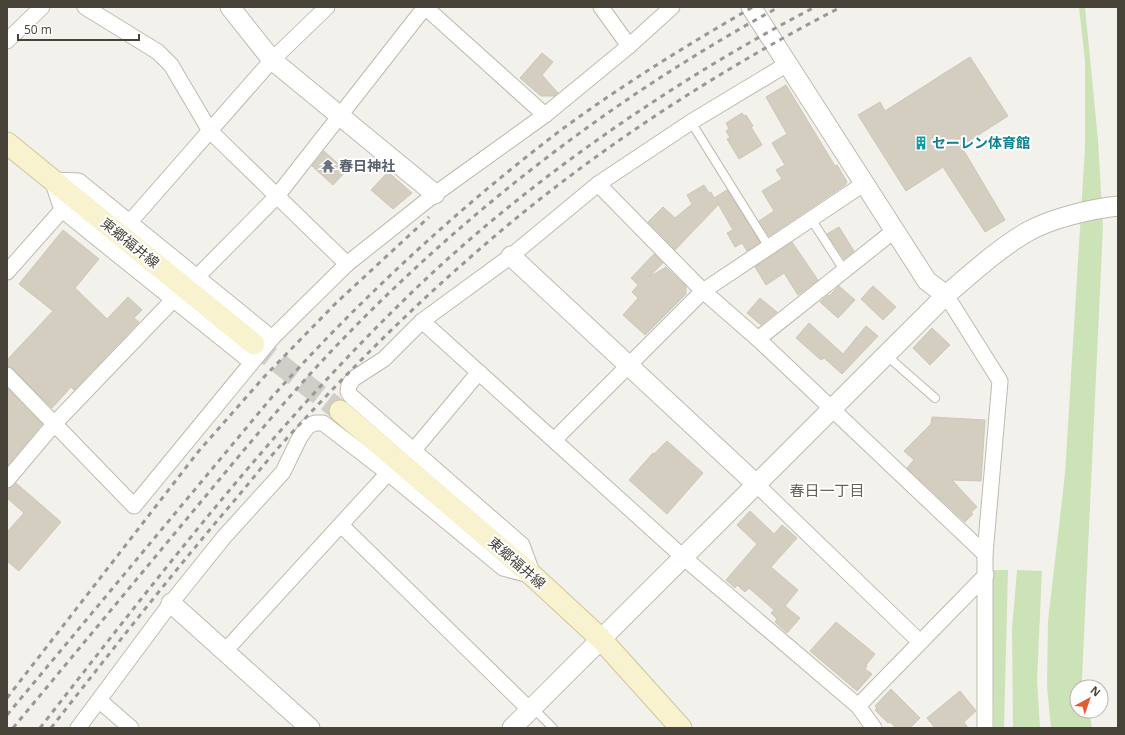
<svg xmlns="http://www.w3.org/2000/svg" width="1125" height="735" viewBox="0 0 1125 735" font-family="'Open Sans','Noto Sans JP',sans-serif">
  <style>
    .green { fill: #cce3b8 }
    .building { fill: #d4cec1; stroke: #cec6b5 }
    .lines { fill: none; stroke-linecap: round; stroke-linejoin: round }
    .secondary-tunnel { stroke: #d1cec7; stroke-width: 21; stroke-dasharray: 21 10; stroke-linecap: butt }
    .service-casing { stroke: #bebaae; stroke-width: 10 }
    .minor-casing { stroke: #bebaae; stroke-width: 17 }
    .tertiary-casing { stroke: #bebaae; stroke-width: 21 }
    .secondary-casing { stroke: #cec69f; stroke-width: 23 }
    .service { stroke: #fff; stroke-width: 8 }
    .minor { stroke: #fff; stroke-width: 15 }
    .tertiary { stroke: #fff; stroke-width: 19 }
    .secondary { stroke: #f9f2cf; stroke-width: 21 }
    .rail { stroke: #989898; stroke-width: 3; stroke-dasharray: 5 5; stroke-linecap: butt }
    .labels { text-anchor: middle; stroke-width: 4; stroke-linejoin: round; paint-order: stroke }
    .culture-label { font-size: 14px; font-weight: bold; fill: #0d838f; stroke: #fff; text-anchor: start }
    .worship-label { font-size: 14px; font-weight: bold; fill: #5b616d; stroke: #fff; text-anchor: start }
    .street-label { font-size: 14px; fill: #474339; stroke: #fff }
    .neighbourhood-label { font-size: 15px; fill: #686152; stroke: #fff }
  </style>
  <rect width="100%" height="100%" fill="#f3f1eb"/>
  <!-- green -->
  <g class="green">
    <polygon points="1079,7 1085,7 1098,140 1103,226 1082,678 1084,687 1077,687 1077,711 1089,711 1092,728 1051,728 1047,687 1048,621 1065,474 1085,147 1085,61"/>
    <polygon points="990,570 1008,570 1004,728 994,728"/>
    <polygon points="1017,570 1042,571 1037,680 1040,728 1013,728 1012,629"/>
  </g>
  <!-- building -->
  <g class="building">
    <polygon points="542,53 553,62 542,75 558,93 554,96 541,96 520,78"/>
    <polygon points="970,57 1008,116 961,146 1005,220 985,232 943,167 906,191 858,115 880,102 885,111"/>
    <polygon points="786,85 835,166 837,165 847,182 845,185 769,236 759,221 774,211 762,191 782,179 776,170 785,165 772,143 787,134 766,97"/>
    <polygon points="742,113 744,116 746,115 753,126 751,127 762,145 739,159 727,139 730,138 726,131 729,129 726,123"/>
    <polygon points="324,151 346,171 333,185 312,166"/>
    <polygon points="388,172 412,193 393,209 371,190"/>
    <polygon points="704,185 709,193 711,192 714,198 727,190 760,242 747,251 742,243 735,247 727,233 733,230 717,202 718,205 675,250 648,222 663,207 675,218 692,204 687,195"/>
    <polygon points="839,227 854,251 844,259 827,234"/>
    <polygon points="63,230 99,259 75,288 107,319 128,297 142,310 134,318 139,322 74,390 71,387 52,408 13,369 7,366 7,360 53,311 19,284"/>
    <polygon points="792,242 818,280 798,295 784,273 766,285 755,267"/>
    <polygon points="654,254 663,263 649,277 666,267 686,286 686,294 645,335 623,315 638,298 632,292 638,285 631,278"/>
    <polygon points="839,286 855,300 838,318 820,302 828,295 829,296"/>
    <polygon points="873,286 896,307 883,320 861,299"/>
    <polygon points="760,298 777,312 761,325 747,313"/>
    <polygon points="809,323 843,354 866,326 878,336 842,374 824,358 821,360 796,338"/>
    <polygon points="932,328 950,345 930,365 913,348"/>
    <polygon points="7,388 42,424 7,466"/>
    <polygon points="932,417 985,420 981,481 952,480 977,507 971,512 973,514 965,522 907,468 914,460 904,451 931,424"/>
    <polygon points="667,441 703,473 667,514 629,480 653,453 654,454"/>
    <polygon points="16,483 61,522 19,571 7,561 7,532 24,513 7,498 7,489"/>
    <polygon points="750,511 774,534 782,525 797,538 771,567 798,590 785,606 800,618 787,633 775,622 777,619 771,613 774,610 749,588 745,592 737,585 735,588 726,580 757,544 737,525"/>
    <polygon points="836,622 875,654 866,665 867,666 865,669 872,674 857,691 810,651"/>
    <polygon points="891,689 920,718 910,728 896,728 890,722 888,723 875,710 877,708 875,706"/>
    <polygon points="960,691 976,711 964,722 968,728 935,728 927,718"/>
  </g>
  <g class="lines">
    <!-- secondary-tunnel -->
    <polyline class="secondary-tunnel" points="254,344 340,411"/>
    <!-- service casing -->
    <g class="service-casing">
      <g id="service">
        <polyline points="691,122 769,247"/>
        <polyline points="811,219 844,270"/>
        <polyline points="886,355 935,398"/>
        <polyline points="532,707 553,728"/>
      </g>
    </g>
    <!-- minor casing -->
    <g class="minor-casing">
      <g id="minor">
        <polyline points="85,7 158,52 171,65 210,131 347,264"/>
        <polyline points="425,7 545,115"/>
        <polyline points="601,7 629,46"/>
        <polyline points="7,41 42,7"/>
        <polyline points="598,184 703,291 758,339 985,554"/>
        <polyline points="129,223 272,60 327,7"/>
        <polyline points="7,272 62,210"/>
        <polyline points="197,277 277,196 425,7"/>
        <polyline points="946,295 1000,381 985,554 985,728"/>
        <polyline points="422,321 683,557 858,706 874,728"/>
        <polyline points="758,339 895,230"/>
        <polyline points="251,362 62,210 52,180 79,181 272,338"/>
        <polyline points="7,375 134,506 272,338 347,264 435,194 545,115 629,46 672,7"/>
        <polyline points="554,440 703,291 865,183"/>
        <polyline points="413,451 479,372"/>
        <polyline points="7,480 55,423 174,299"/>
        <polyline points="756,484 920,642"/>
        <polyline points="341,525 530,710"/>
        <polyline points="533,575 522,545 351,396 348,392 349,385 353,379 384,359 422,321 511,256 598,184 691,122 789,63"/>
        <polyline points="225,651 388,473"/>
        <polyline points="100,701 131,728"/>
        <polyline points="858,706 986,575"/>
        <polyline points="78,728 171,603 224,537 283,472 300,437 308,426 315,423 323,423 388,473 503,568 529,575"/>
      </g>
    </g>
    <!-- tertiary casing -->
    <g class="tertiary-casing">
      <g id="tertiary">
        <polyline points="230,7 272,60 435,194"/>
        <polyline points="751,7 927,281 946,295"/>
        <polyline points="511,256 756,484"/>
        <polyline points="171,603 310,728"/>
        <path d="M512 728 946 295C972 273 998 249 1027 232 1052 218 1091 209 1118 206"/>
      </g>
    </g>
    <!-- secondary casing -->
    <g class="secondary-casing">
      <g id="secondary">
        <polyline points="7,143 254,344"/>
        <polyline points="340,411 533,576 600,638 681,728"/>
      </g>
    </g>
    <!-- service -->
    <use href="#service" class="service"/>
    <!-- minor -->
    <use href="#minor" class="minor"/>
    <!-- tertiary -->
    <use href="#tertiary" class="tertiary"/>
    <!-- secondary -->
    <use href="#secondary" class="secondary"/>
    <!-- rail -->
    <g class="rail">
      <polyline points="7,698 198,452 264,377 336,303 429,217"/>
      <path d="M7 715 272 397C360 299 457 209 561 130 622 85 687 45 753 7"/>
      <path d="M13 728C72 657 131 586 190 515 239 456 287 397 340 342 468 209 617 95 779 7"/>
      <path d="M40 728C155 581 268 433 401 303 517 188 670 82 815 7"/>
      <path d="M51 728C109 654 167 580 228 508 248 485 267 460 287 438 343 377 402 317 465 262 578 161 706 77 841 7"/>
    </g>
  </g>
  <!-- icons -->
  <defs>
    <g id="building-bare" transform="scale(1.08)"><path d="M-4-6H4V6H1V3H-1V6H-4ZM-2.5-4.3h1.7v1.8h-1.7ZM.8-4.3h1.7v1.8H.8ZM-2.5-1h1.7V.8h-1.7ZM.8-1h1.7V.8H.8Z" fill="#0f9aa8" stroke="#fff" stroke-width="2.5" paint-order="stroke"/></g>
    <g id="temple-bare" transform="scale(1.08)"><path d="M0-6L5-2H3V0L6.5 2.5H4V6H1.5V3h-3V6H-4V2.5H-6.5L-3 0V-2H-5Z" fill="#6b7280" stroke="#fff" stroke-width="2.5" paint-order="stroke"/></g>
  </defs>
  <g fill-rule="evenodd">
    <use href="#building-bare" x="921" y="143"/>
    <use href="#temple-bare" x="328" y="166"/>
  </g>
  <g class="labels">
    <!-- culture labels -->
    <g class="culture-label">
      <text x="932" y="148">セーレン体育館</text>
    </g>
    <!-- worship labels -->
    <g class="worship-label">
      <text x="339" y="171">春日神社</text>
    </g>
    <!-- street labels -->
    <g class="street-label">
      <text transform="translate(130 243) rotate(39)" y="5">東郷福井線</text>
      <text transform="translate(517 563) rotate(41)" y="5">東郷福井線</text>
    </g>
    <!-- neighbourhood labels -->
    <g class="neighbourhood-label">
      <text x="827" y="496">春日一丁目</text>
    </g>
  </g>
  <!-- border -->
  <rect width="1125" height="735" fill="none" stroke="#474339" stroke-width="16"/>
  <!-- north arrow -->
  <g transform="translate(1089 699) rotate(40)"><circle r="19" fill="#ffffff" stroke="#b5b4b0"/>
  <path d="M0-3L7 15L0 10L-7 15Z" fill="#e25b32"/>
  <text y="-6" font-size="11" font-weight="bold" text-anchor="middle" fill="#474339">N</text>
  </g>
  <!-- scale -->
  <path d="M18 34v6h121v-6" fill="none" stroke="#474339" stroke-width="2"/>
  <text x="24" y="34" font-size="12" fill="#474339" stroke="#ffffff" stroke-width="3" paint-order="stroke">50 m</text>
</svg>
